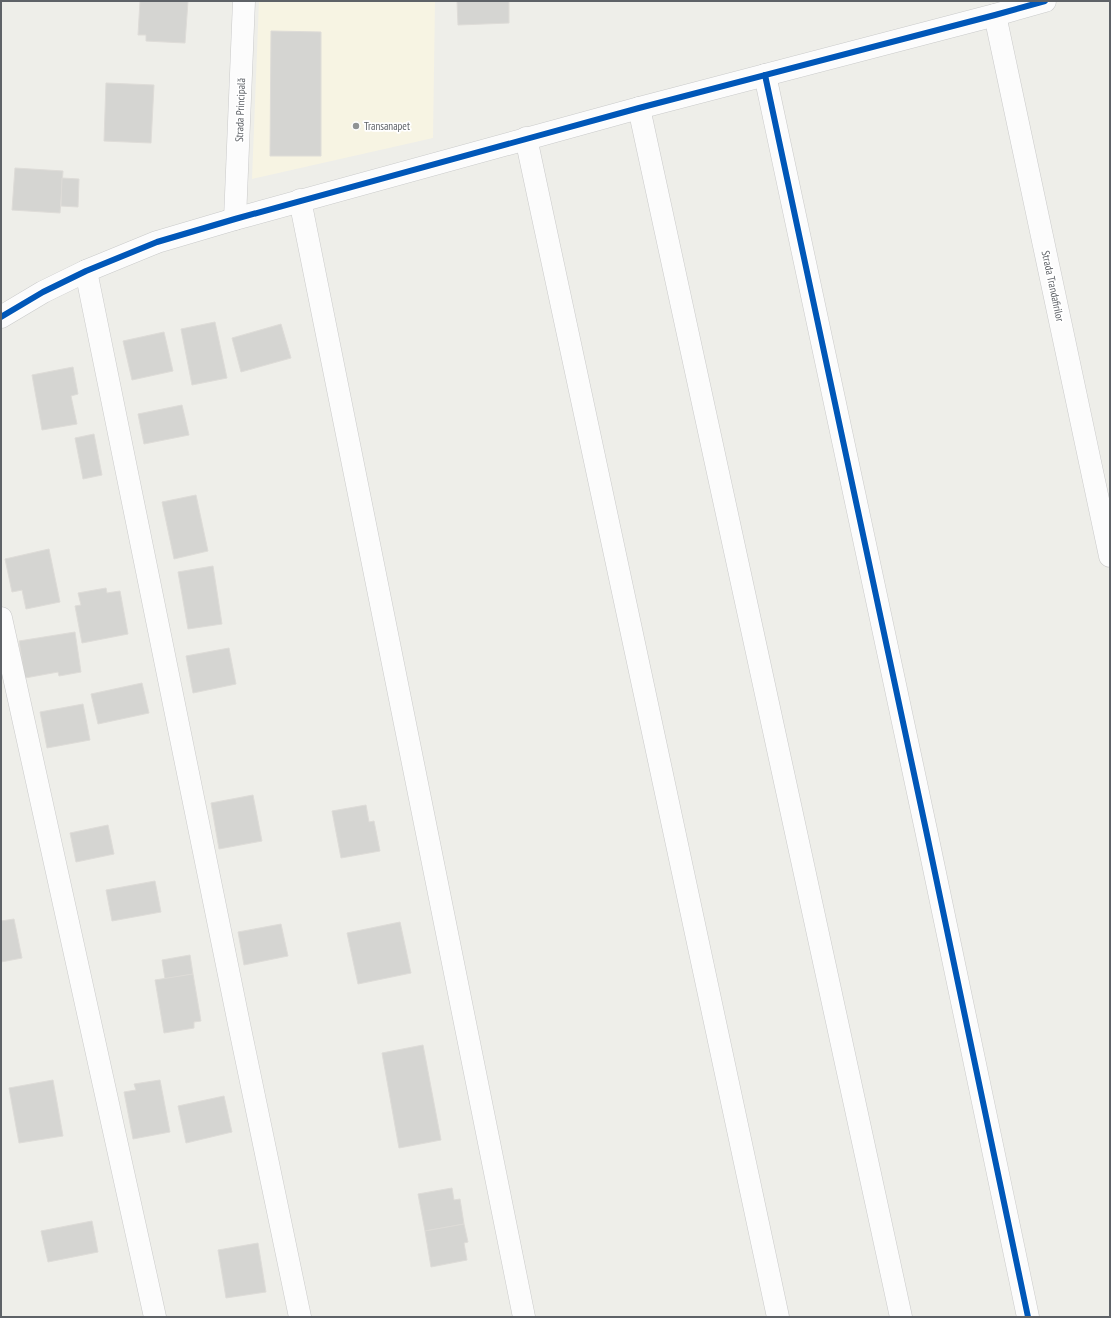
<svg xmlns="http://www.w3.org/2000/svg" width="1111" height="1318" viewBox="0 0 1111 1318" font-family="'PT Sans Narrow',sans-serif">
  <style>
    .commercial { fill: #f7f4e3 }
    .building { fill: #d5d5d2; stroke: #dedcd8 }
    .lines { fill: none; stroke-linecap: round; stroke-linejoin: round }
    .minor-casing { stroke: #cacaca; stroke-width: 23 }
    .tertiary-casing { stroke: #cacaca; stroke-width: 23 }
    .secondary-casing { stroke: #c9caca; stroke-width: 23 }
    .minor { stroke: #fcfcfc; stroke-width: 22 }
    .tertiary { stroke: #fcfcfc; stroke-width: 22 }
    .secondary { stroke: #fcfcfc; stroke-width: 22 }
    .cycleway-casing { stroke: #fff; stroke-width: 8 }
    .cycleway { stroke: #0057b8; stroke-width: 6 }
    .poi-dot { fill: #909394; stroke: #fff; stroke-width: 1.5 }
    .labels { text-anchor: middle; stroke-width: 3.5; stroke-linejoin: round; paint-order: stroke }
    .street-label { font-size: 11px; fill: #5e6267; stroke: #fff }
    .poi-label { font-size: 11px; fill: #5e6267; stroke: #fff; text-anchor: start }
  </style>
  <rect width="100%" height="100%" fill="#eeeee9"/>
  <!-- commercial -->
  <polygon class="commercial" points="259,1 435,1 433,138 252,179"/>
  <!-- building -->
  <g class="building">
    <polygon points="140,1 188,1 185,43 146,41 146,35 138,35"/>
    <polygon points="457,1 509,1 509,23 458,25"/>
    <polygon points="271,31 321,32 321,156 270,156"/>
    <polygon points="106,83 154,85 151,143 104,141"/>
    <polygon points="15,168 63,171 60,213 12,210"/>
    <polygon points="62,178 79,179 78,207 61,206"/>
    <polygon points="215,322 227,378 192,385 181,329"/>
    <polygon points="281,324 291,358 241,372 232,338"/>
    <polygon points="164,332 173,371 132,380 123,341"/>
    <polygon points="73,367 78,394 71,396 77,424 42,430 32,375"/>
    <polygon points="182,405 189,435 144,444 138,414"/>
    <polygon points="94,434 102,475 83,479 75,438"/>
    <polygon points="196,495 208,551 174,559 162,502"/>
    <polygon points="49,549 60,602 26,609 22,590 12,592 5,559"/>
    <polygon points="213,566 222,624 188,629 178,572"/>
    <polygon points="106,588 107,593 120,591 128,634 82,643 75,606 81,605 78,593"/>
    <polygon points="75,632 81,672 59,676 58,672 25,678 19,641"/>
    <polygon points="229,648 236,684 193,693 186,656"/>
    <polygon points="142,683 149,713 98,724 91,694"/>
    <polygon points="83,704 90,740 47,748 40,712"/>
    <polygon points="253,795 262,841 219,849 211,803"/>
    <polygon points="366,805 369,822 374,821 380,851 341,858 332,811"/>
    <polygon points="108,825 114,854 76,862 70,833"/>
    <polygon points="155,881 161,912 112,921 106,890"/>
    <polygon points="14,919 22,958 1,962 1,921"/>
    <polygon points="400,922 411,973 358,984 347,933"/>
    <polygon points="281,924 288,956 244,965 238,932"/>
    <polygon points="190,955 193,974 165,979 162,960"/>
    <polygon points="193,974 201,1021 194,1022 194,1028 164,1033 155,980"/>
    <polygon points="423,1045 441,1140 399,1148 382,1053"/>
    <polygon points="53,1080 63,1136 19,1143 9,1088"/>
    <polygon points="160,1080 170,1132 133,1139 124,1092 136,1090 134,1084"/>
    <polygon points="224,1096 232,1132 186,1143 178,1106"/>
    <polygon points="452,1188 454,1200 460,1199 464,1224 425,1231 418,1194"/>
    <polygon points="92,1221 98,1252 48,1262 41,1231"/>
    <polygon points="464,1224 468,1242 464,1243 467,1260 431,1267 425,1231"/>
    <polygon points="258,1243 266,1292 226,1298 218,1250"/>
  </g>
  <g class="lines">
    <!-- minor casing -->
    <g class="minor-casing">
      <g id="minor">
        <polyline points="995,15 1110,556"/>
        <polyline points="765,75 926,830 1028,1317"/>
        <polyline points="639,108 901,1317"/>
        <polyline points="526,138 778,1317"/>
        <polyline points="300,200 524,1317"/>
        <polyline points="86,271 239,1024 300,1317"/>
        <polyline points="1,618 155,1317"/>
      </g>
    </g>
    <!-- tertiary casing -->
    <g class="tertiary-casing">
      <polyline id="tertiary" points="235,219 244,1"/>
    </g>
    <!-- secondary casing -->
    <g class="secondary-casing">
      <polyline id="secondary" points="1,317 43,292 86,271 157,242 235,219 639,108 995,15 1045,1"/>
    </g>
    <!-- minor -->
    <use href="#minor" class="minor"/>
    <!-- tertiary -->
    <use href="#tertiary" class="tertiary"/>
    <!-- secondary -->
    <use href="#secondary" class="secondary"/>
    <!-- cycleway casing -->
    <g class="cycleway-casing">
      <g id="cycleway">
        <polyline points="765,75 926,830 1028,1317"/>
        <polyline points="1,317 43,292 86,271 157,242 235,219 639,108 995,15 1045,1"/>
      </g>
    </g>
    <!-- cycleway -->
    <use href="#cycleway" class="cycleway"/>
  </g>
  <!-- markers -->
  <circle class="poi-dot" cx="356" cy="126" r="4"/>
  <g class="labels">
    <!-- street labels -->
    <g class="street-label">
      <text transform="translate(240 110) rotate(-88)" y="4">Strada Principală</text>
      <text transform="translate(1053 286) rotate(78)" y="4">Strada Trandafirilor</text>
    </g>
    <!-- poi labels -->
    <g class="poi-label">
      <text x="364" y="130">Transanapet</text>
    </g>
  </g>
  <!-- border -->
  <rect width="1111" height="1318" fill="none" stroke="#5e6267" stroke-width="4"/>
</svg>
